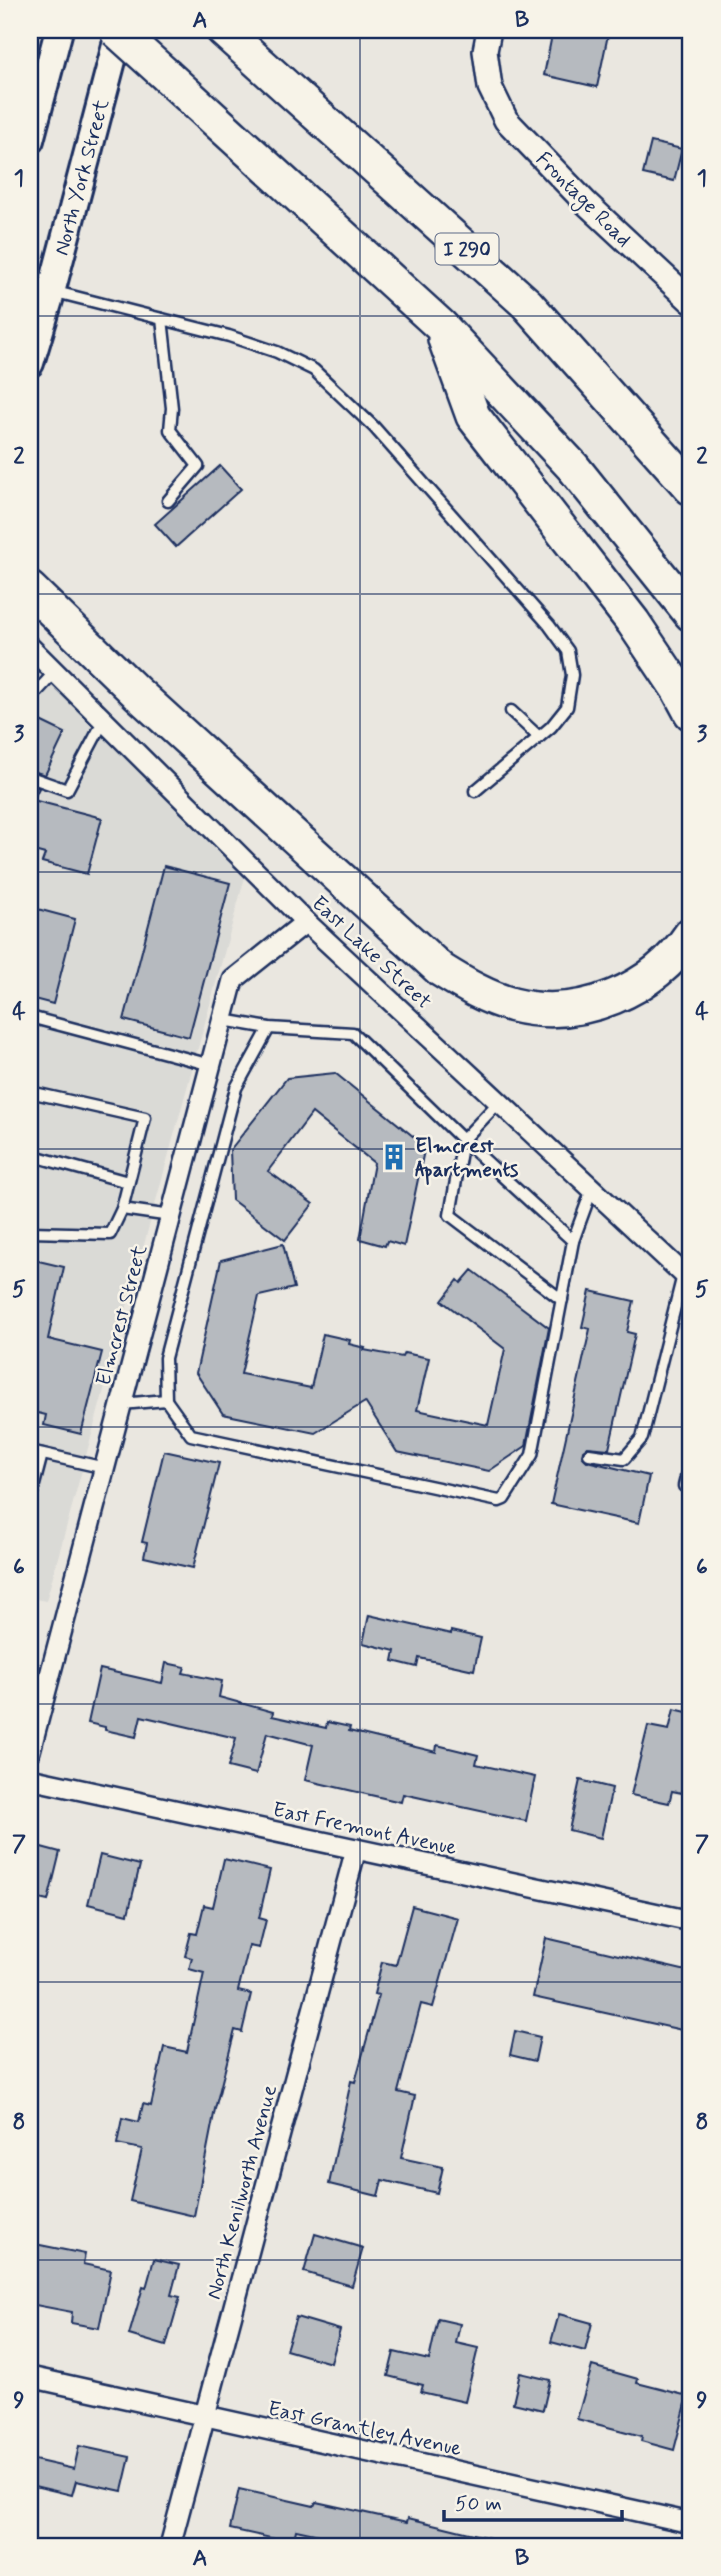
<svg xmlns="http://www.w3.org/2000/svg" width="721" height="2576" viewBox="0 0 721 2576" font-family="Mynerve,sans-serif">
  <style>
    .built { fill: #dadad6 }
    .building { fill: #b6babf; stroke: #1b2f5e; stroke-width: 2 }
    .lines { fill: none; stroke-linecap: round; stroke-linejoin: round }
    .service-casing { stroke: #1b2f5e; stroke-width: 15 }
    .minor-casing { stroke: #1b2f5e; stroke-width: 24 }
    .tertiary-casing { stroke: #1b2f5e; stroke-width: 28 }
    .secondary-casing { stroke: #1b2f5e; stroke-width: 32 }
    .motorway-casing { stroke: #1b2f5e; stroke-width: 38 }
    .service { stroke: #f7f3e8; stroke-width: 10 }
    .minor { stroke: #f7f3e8; stroke-width: 19 }
    .tertiary { stroke: #f7f3e8; stroke-width: 23 }
    .secondary { stroke: #f7f3e8; stroke-width: 26 }
    .motorway { stroke: #f7f3e8; stroke-width: 33 }
    .motorway-bridge-casing { stroke: #1b2f5e; stroke-width: 38; stroke-linecap: butt }
    .motorway-bridge { stroke: #f7f3e8; stroke-width: 33 }
    .grid { fill: none; stroke: #1b2f5e; stroke-width: 2; stroke-opacity: 0.55 }
    .labels { text-anchor: middle; stroke-width: 5; stroke-linejoin: round; paint-order: stroke }
    .shield { fill: #f7f3e8; stroke: #5d6a87; stroke-width: 2 }
    .shield-label { font-size: 19px; font-weight: bold; fill: #1b2f5e }
    .street-label { font-size: 21px; fill: #1b2f5e; stroke: #f7f3e8 }
    .poi-label { font-size: 21px; font-weight: bold; fill: #1b2f5e; stroke: #f7f3e8; text-anchor: start }
    .neatline { fill: none; stroke: #1b2f5e; stroke-width: 2.5 }
    .grid-label { font-size: 23px; text-anchor: middle; font-weight: bold; fill: #1b2f5e }
  </style>
  <rect width="100%" height="100%" fill="#eae7e0"/>
  <filter id="ink" filterUnits="userSpaceOnUse"><feTurbulence type="fractalNoise" baseFrequency=".0143" numOctaves="2"/><feDisplacementMap in="SourceGraphic" scale="14" xChannelSelector="R" yChannelSelector="G"/><feConvolveMatrix kernelMatrix="1 2 1 2 8 2 1 2 1" color-interpolation-filters="sRGB"/></filter>
  <g filter="url(#ink)">
    <!-- built -->
    <polygon class="built" points="30,662 245,877 46,1601 30,1598"/>
    <!-- building -->
    <g class="building">
      <polygon points="553,30 609,30 597,87 544,75"/>
      <polygon points="651,142 682,149 674,181 643,174"/>
      <polygon points="220,466 241,489 176,547 155,524"/>
      <polygon points="36,719 65,733 45,775 30,770 30,731"/>
      <polygon points="30,785 39,788 33,800 102,818 87,874 42,862 45,854 30,850"/>
      <polygon points="164,866 230,883 189,1037 124,1020"/>
      <polygon points="30,907 75,919 53,1004 30,998"/>
      <polygon points="335,1073 425,1146 404,1246 387,1241 385,1246 360,1239 374,1163 312,1113 268,1171 313,1204 285,1240 232,1200 230,1150 287,1078"/>
      <polygon points="283,1244 294,1288 259,1296 241,1374 311,1388 323,1334 350,1340 349,1344 365,1348 364,1350 402,1357 404,1353 429,1358 417,1410 488,1425 505,1349 442,1301 458,1280 461,1283 472,1270 549,1328 526,1446 489,1471 397,1452 365,1402 315,1433 223,1414 196,1373 221,1260"/>
      <polygon points="30,1259 64,1267 48,1339 102,1352 81,1434 44,1425 46,1415 30,1411"/>
      <polygon points="590,1291 634,1301 627,1332 635,1334 609,1449 587,1447 583,1450 582,1456 587,1461 649,1476 639,1523 551,1504 590,1329 582,1327"/>
      <polygon points="164,1451 219,1463 193,1568 144,1557 147,1543 142,1542"/>
      <polygon points="369,1615 451,1634 451,1631 481,1638 474,1670 419,1658 417,1667 393,1661 395,1651 363,1643"/>
      <polygon points="166,1663 185,1667 183,1673 222,1681 219,1697 273,1712 272,1716 326,1728 327,1722 350,1727 349,1731 436,1752 437,1745 478,1755 476,1764 535,1777 526,1821 403,1794 401,1802 305,1780 313,1745 267,1733 256,1774 228,1767 236,1738 141,1716 136,1737 105,1730 105,1727 88,1723 100,1669 162,1683"/>
      <polygon points="674,1709 691,1713 691,1751 682,1793 672,1791 669,1803 631,1795 648,1726 669,1730"/>
      <polygon points="580,1780 612,1788 601,1838 569,1830"/>
      <polygon points="30,1844 60,1852 48,1901 30,1897"/>
      <polygon points="100,1855 140,1865 128,1914 88,1904"/>
      <polygon points="224,1859 270,1870 259,1918 266,1920 259,1948 249,1946 238,1991 251,1994 242,2032 235,2030 215,2109 194,2216 130,2201 142,2149 117,2144 122,2118 139,2122 143,2104 151,2106 164,2047 187,2052 204,1973 189,1969 192,1958 185,1956 191,1933 197,1934 204,1905 213,1907"/>
      <polygon points="412,1906 458,1918 433,2007 421,2004 398,2092 415,2096 401,2158 443,2167 437,2193 382,2180 378,2196 329,2184 351,2081 355,2082 379,1995 374,1994 382,1962 396,1965"/>
      <polygon points="546,1938 691,1972 691,2032 533,1997"/>
      <polygon points="515,2031 540,2037 535,2061 510,2055"/>
      <polygon points="315,2234 363,2248 352,2286 304,2272"/>
      <polygon points="30,2243 85,2254 83,2264 111,2270 99,2328 71,2323 72,2312 30,2304"/>
      <polygon points="154,2259 179,2265 171,2295 180,2297 166,2346 129,2335 143,2287 146,2288"/>
      <polygon points="559,2314 592,2323 585,2351 551,2342"/>
      <polygon points="296,2317 340,2330 331,2363 286,2350"/>
      <polygon points="438,2319 460,2324 456,2343 478,2348 465,2402 421,2392 423,2385 388,2376 394,2352 429,2360"/>
      <polygon points="592,2366 638,2379 637,2383 688,2396 674,2450 641,2441 642,2436 577,2419"/>
      <polygon points="520,2373 550,2380 543,2410 513,2403"/>
      <polygon points="79,2446 130,2457 122,2491 76,2481 72,2495 30,2485 30,2459 74,2469"/>
      <polygon points="239,2489 314,2506 316,2502 407,2522 408,2518 490,2538 489,2546 370,2546 296,2530 293,2543 230,2529"/>
    </g>
    <g class="lines">
      <!-- service casing -->
      <g class="service-casing">
        <g id="service">
          <polyline points="52,291 229,336 277,352 314,370 374,427 549,625 568,651 572,675 567,707 551,727 475,791"/>
          <polyline points="162,319 172,408 170,430 198,466 168,501"/>
          <polyline points="30,699 55,672"/>
          <polyline points="511,711 539,737"/>
          <polyline points="30,777 67,790 104,720"/>
          <polyline points="30,1017 211,1065"/>
          <polyline points="223,1020 269,1028 353,1033 463,1140 573,1241"/>
          <polyline points="269,1028 236,1088 165,1358 166,1400 191,1435 499,1501 504,1499 532,1455 573,1241 592,1189"/>
          <polyline points="30,1092 145,1118 122,1209 110,1234 30,1232"/>
          <polyline points="499,1102 463,1140 450,1215 562,1300"/>
          <polyline points="30,1155 128,1182"/>
          <polyline points="122,1209 171,1216"/>
          <polyline points="122,1404 166,1400"/>
          <polyline points="30,1451 105,1468"/>
          <polyline points="589,1454 624,1459 642,1438 683,1275"/>
          <polyline points="684,1486 691,1457"/>
          <polyline points="30,1500 42,1454"/>
        </g>
      </g>
      <!-- minor casing -->
      <g class="minor-casing">
        <g id="minor">
          <polyline points="30,647 306,922 691,1281"/>
          <polyline points="30,1751 233,980 306,922"/>
          <polyline points="30,1779 691,1921"/>
          <polyline points="30,2377 691,2523"/>
          <polyline points="170,2546 356,1849"/>
        </g>
      </g>
      <!-- tertiary casing -->
      <g class="tertiary-casing">
        <polyline id="tertiary" points="489,30 485,51 490,87 506,120 586,203 691,301"/>
      </g>
      <!-- secondary casing -->
      <g class="secondary-casing">
        <g id="secondary">
          <polyline points="30,140 59,30"/>
          <polyline points="30,363 49,300 120,30"/>
        </g>
      </g>
      <!-- motorway casing -->
      <g class="motorway-casing">
        <g id="motorway">
          <polyline points="223,30 527,304 691,488"/>
          <polyline points="167,76 441,326 573,467 691,614"/>
          <polyline points="445,339 473,416 633,622 678,689 691,713"/>
          <path d="M30 589 137 693 441 970C465 985 487 998 513 1005 580 1022 654 990 691 934"/>
        </g>
      </g>
      <!-- service -->
      <use href="#service" class="service"/>
      <!-- minor -->
      <use href="#minor" class="minor"/>
      <!-- tertiary -->
      <use href="#tertiary" class="tertiary"/>
      <!-- secondary -->
      <use href="#secondary" class="secondary"/>
      <!-- motorway -->
      <use href="#motorway" class="motorway"/>
      <!-- motorway-bridge casing -->
      <g class="motorway-bridge-casing">
        <polyline id="motorway-bridge" points="116,30 167,76"/>
      </g>
      <!-- motorway-bridge -->
      <use href="#motorway-bridge" class="motorway-bridge"/>
    </g>
  </g>
  <!-- grid -->
  <path class="grid" d="M360 30V2546M30 316H691M30 594H691M30 872H691M30 1149H691M30 1427H691M30 1704H691M30 1982H691M30 2260H691"/>
  <!-- icons -->
  <defs>
    <g id="building-bare" transform="scale(2.1)"><path d="M-4-6H4V6H1V3H-1V6H-4ZM-2.5-4.3h1.7v1.8h-1.7ZM.8-4.3h1.7v1.8H.8ZM-2.5-1h1.7V.8h-1.7ZM.8-1h1.7V.8H.8Z" fill="#1f6fb2" stroke="#f7f3e8" stroke-width="2.5" paint-order="stroke"/></g>
  </defs>
  <g fill-rule="evenodd">
    <use href="#building-bare" x="394" y="1157"/>
  </g>
  <g class="labels">
    <!-- shield labels -->
    <rect class="shield" x="435.5" y="233.5" width="63" height="31" rx="5"/>
    <g class="shield-label">
      <text x="467" y="256">I 290</text>
    </g>
    <!-- street labels -->
    <g class="street-label">
      <text transform="translate(81 177) rotate(-75)" y="7">North York Street</text>
      <text transform="translate(584 199) rotate(45)" y="7">Frontage Road</text>
      <text transform="translate(372 952) rotate(43)" y="7">East Lake Street</text>
      <text transform="translate(121 1315) rotate(-75)" y="7">Elmcrest Street</text>
      <text transform="translate(365 1828) rotate(12)" y="7">East Fremont Avenue</text>
      <text transform="translate(241 2192) rotate(-75)" y="7">North Kenilworth Avenue</text>
      <text transform="translate(365 2428) rotate(12)" y="7">East Grantley Avenue</text>
    </g>
    <!-- poi labels -->
    <g class="poi-label">
      <text x="415" y="1152">Elmcrest<tspan x="415" dy="24">Apartments</tspan></text>
    </g>
  </g>
  <!-- margin -->
  <rect width="721" height="2576" fill="none" stroke="#f7f3e8" stroke-width="77"/>
  <!-- scale -->
  <path d="M444 2510v10h178v-10" fill="none" stroke="#1b2f5e" stroke-width="3.5"/>
  <text x="455" y="2510" font-size="21" fill="#1b2f5e" stroke="#f7f3e8" stroke-width="5" paint-order="stroke">50 m</text>
  <rect x="38" y="38" width="644" height="2500" class="neatline"/>
  <g class="grid-label">
    <text x="200" y="27">A</text>
    <text x="522" y="27">B</text>
    <text x="19" y="185">1</text>
    <text x="702" y="185">1</text>
    <text x="19" y="463">2</text>
    <text x="702" y="463">2</text>
    <text x="19" y="741">3</text>
    <text x="702" y="741">3</text>
    <text x="19" y="1018">4</text>
    <text x="702" y="1018">4</text>
    <text x="19" y="1296">5</text>
    <text x="702" y="1296">5</text>
    <text x="19" y="1574">6</text>
    <text x="702" y="1574">6</text>
    <text x="19" y="1851">7</text>
    <text x="702" y="1851">7</text>
    <text x="19" y="2129">8</text>
    <text x="702" y="2129">8</text>
    <text x="19" y="2407">9</text>
    <text x="702" y="2407">9</text>
    <text x="200" y="2565">A</text>
    <text x="522" y="2565">B</text>
  </g>
</svg>
